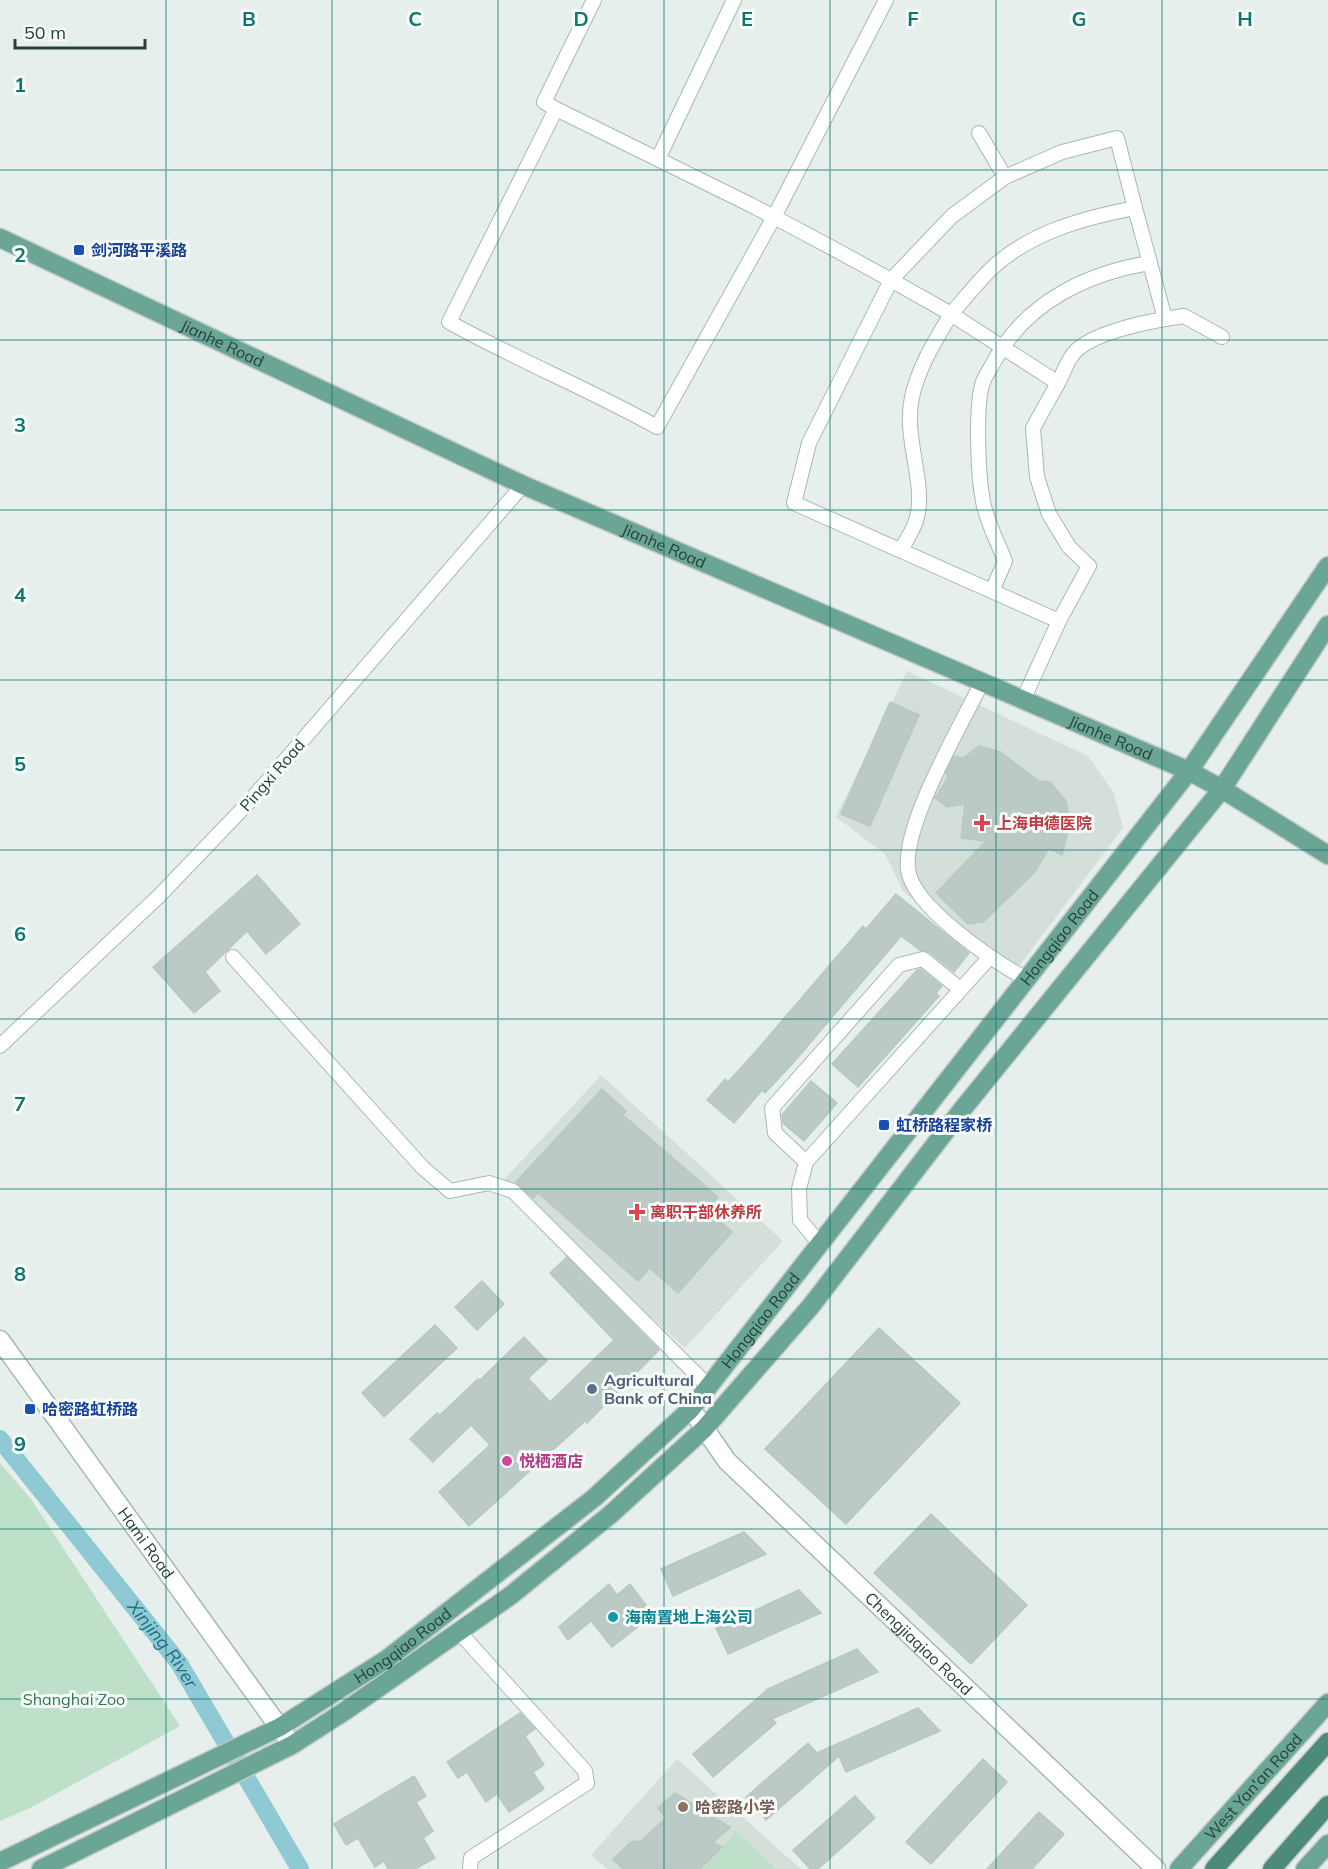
<svg xmlns="http://www.w3.org/2000/svg" width="1328" height="1869" viewBox="0 0 1328 1869" font-family="Mulish,'Noto Sans SC',sans-serif">
  <style>
    .built { fill: #d4dfda }
    .green { fill: #bfe0c8 }
    .lines { fill: none; stroke-linecap: round; stroke-linejoin: round }
    .canal { stroke: #8ec9d4; stroke-width: 18 }
    .building { fill: #bbcac4; stroke: #b8c9c2; stroke-width: 1.5 }
    .minor-casing { stroke: #a8b8b2; stroke-width: 16 }
    .tertiary-casing { stroke: #a8b8b2; stroke-width: 21 }
    .primary-casing { stroke: #c2cac8; stroke-width: 21 }
    .trunk-casing { stroke: #c2cac8; stroke-width: 21 }
    .minor { stroke: #fff; stroke-width: 14 }
    .tertiary { stroke: #fff; stroke-width: 18 }
    .primary { stroke: #6aa596; stroke-width: 18 }
    .trunk { stroke: #4c8a7c; stroke-width: 18 }
    .grid { fill: none; stroke: #0f766e; stroke-width: 1.5; stroke-opacity: 0.55 }
    .transit-dot { fill: #1a4fb4; stroke: #f7fbf9; stroke-width: 2 }
    .health-dot { fill: #e0444e; stroke: #f7fbf9; stroke-width: 2 }
    .service-dot { fill: #5c6f8a; stroke: #f7fbf9; stroke-width: 2 }
    .hotel-dot { fill: #d1479c; stroke: #f7fbf9; stroke-width: 2 }
    .culture-dot { fill: #0f9aa8; stroke: #f7fbf9; stroke-width: 2 }
    .education-dot { fill: #8d6e63; stroke: #f7fbf9; stroke-width: 2 }
    .labels { text-anchor: middle; stroke-width: 6; stroke-linejoin: round; paint-order: stroke }
    .transit-label { font-size: 16px; font-weight: bold; fill: #164399; stroke: #f7fbf9; text-anchor: start }
    .street-label { font-size: 16px; fill: #24423a; stroke: #f7fbf9 }
    .health-label { font-size: 16px; font-weight: bold; fill: #be3a42; stroke: #f7fbf9; text-anchor: start }
    .service-label { font-size: 16px; font-weight: bold; fill: #4e5e75; stroke: #f7fbf9; text-anchor: start }
    .hotel-label { font-size: 16px; font-weight: bold; fill: #b23c85; stroke: #f7fbf9; text-anchor: start }
    .culture-label { font-size: 16px; font-weight: bold; fill: #0d838f; stroke: #f7fbf9; text-anchor: start }
    .park-label { font-size: 16px; fill: #2d7a4b; stroke: #f7fbf9 }
    .education-label { font-size: 16px; font-weight: bold; fill: #785e54; stroke: #f7fbf9; text-anchor: start }
    .water-label { font-size: 18px; font-style: italic; fill: #1c6f80; stroke: #f7fbf9 }
    .grid-label { font-size: 20px; text-anchor: middle; font-weight: bold; fill: #0f766e; stroke: #f7fbf9; stroke-width: 6; stroke-linejoin: round; paint-order: stroke }
  </style>
  <rect width="100%" height="100%" fill="#e6efeb"/>
  <!-- built -->
  <g class="built">
    <polygon points="907,671 1088,756 1114,793 1123,828 1011,977 991,966 903,891 885,854 836,817"/>
    <polygon points="601,1075 783,1241 685,1348 503,1181"/>
    <polygon points="677,1759 801,1869 607,1869 591,1855"/>
  </g>
  <!-- green -->
  <g class="green">
    <polygon points="0,1463 31,1499 180,1726 30,1808 0,1821"/>
    <polygon points="736,1832 776,1869 703,1869"/>
  </g>
  <g class="lines">
    <!-- canal -->
    <path class="canal" id="s1" d="M0 1439 179 1663 300 1869"/>
  </g>
  <!-- building -->
  <g class="building">
    <polygon points="890,702 919,715 870,826 841,814"/>
    <polygon points="979,746 1000,752 1039,781 1050,782 1066,801 1070,823 1062,855 1049,848 1035,872 983,922 968,924 936,893 986,841 961,838 965,804 947,807 935,798 948,778 946,772 954,756 963,758"/>
    <polygon points="257,875 300,924 266,954 247,931 205,972 220,991 194,1013 153,967"/>
    <polygon points="896,894 969,953 954,972 929,952 920,950 901,936 794,1062 765,1093 762,1090 734,1123 707,1100 725,1079 728,1082 757,1050 863,926 866,929"/>
    <polygon points="921,969 942,986 936,993 939,996 858,1087 832,1064 917,970"/>
    <polygon points="811,1081 837,1103 804,1141 783,1123 782,1115"/>
    <polygon points="602,1089 626,1111 623,1115 718,1197 707,1210 732,1232 678,1293 650,1268 638,1281 538,1193 533,1198 516,1182"/>
    <polygon points="567,1257 659,1350 587,1423 585,1421 469,1526 439,1492 490,1445 471,1425 433,1462 410,1439 437,1413 440,1415 478,1379 480,1380 524,1337 547,1361 528,1378 550,1402 614,1340 550,1273"/>
    <polygon points="482,1281 504,1304 477,1330 455,1307"/>
    <polygon points="435,1325 457,1348 384,1417 362,1393"/>
    <polygon points="879,1328 960,1403 846,1524 765,1449"/>
    <polygon points="931,1514 1027,1605 971,1664 874,1573"/>
    <polygon points="744,1532 766,1554 673,1596 661,1569"/>
    <polygon points="609,1584 617,1595 630,1584 646,1605 636,1613 644,1622 612,1647 591,1621 568,1640 559,1627"/>
    <polygon points="799,1590 821,1613 728,1654 716,1628"/>
    <polygon points="857,1649 878,1672 772,1719 776,1723 713,1777 693,1754 768,1689"/>
    <polygon points="918,1708 940,1731 846,1772 839,1756 766,1820 746,1797 808,1743 817,1753"/>
    <polygon points="520,1713 535,1729 525,1736 544,1765 533,1772 544,1789 509,1812 497,1794 486,1802 467,1772 458,1778 447,1762"/>
    <polygon points="983,1759 1007,1782 931,1864 906,1842"/>
    <polygon points="414,1776 426,1796 416,1802 433,1831 423,1838 435,1858 415,1869 388,1869 384,1861 375,1867 358,1838 346,1845 334,1824"/>
    <polygon points="675,1793 730,1827 713,1843 722,1847 700,1869 623,1869 613,1859 631,1842 641,1841 666,1818 658,1808"/>
    <polygon points="855,1796 875,1818 818,1869 810,1869 793,1850"/>
    <polygon points="1039,1812 1064,1834 1032,1869 987,1869"/>
  </g>
  <g class="lines">
    <!-- minor casing -->
    <g class="minor-casing">
      <g id="minor">
        <path d="M886 0 774 217 657 427C589 389 517 360 449 322L556 109 751 205C818 240 885 276 951 314 964 299 977 283 991 269 1030 232 1084 218 1135 208L1117 138 1062 152 1005 177 952 216 891 280 809 443 794 503 1059 621 1023 700"/>
        <polyline points="556,109 544,102 594,0"/>
        <polyline points="979,133 1005,177"/>
        <polyline points="658,159 734,0"/>
        <polyline points="1165,319 1184,316 1222,337"/>
        <path d="M1058 383C1063 374 1067 361 1074 353 1090 334 1141 323 1165 319L1150 263"/>
        <path d="M901 550C906 540 915 528 917 517 926 482 903 438 912 397 919 366 935 341 951 314L1058 383 1033 428 1037 477 1049 514 1069 547 1089 566 1059 621"/>
        <path d="M992 591 1005 561C998 542 986 521 983 501 978 476 975 405 983 382 986 374 992 366 996 358 1028 302 1087 273 1150 263L1135 208"/>
        <path d="M982 682C961 726 903 823 908 869 912 907 994 961 1026 979"/>
        <polyline points="233,957 423,1168 450,1191 489,1183 513,1191 709,1387"/>
        <polyline points="0,1046 159,896 250,801 523,485"/>
        <polyline points="806,1162 775,1133 772,1108 899,965 923,959 960,989"/>
        <polyline points="820,1244 800,1220 799,1189 806,1162 989,958"/>
        <polyline points="460,1633 585,1771 587,1783 471,1858 470,1869"/>
      </g>
    </g>
    <!-- tertiary casing -->
    <g class="tertiary-casing">
      <g id="tertiary">
        <path id="s2" d="M0 1340 292 1745"/>
        <path id="s3" d="M691 1409 727 1461 1156 1869"/>
      </g>
    </g>
    <!-- primary casing -->
    <g class="primary-casing">
      <g id="primary">
        <path id="s4" d="M0 238 523 485 1189 771 1222 789 1328 855"/>
        <path id="s5" d="M0 1862 280 1727 387 1659 594 1498 691 1409 1189 771 1328 566"/>
        <polyline points="41,1869 292,1745 345,1711 510,1596 611,1514 704,1429 811,1306 961,1111 1222,789 1328,625"/>
        <path id="s6" d="M1179 1869 1328 1703"/>
        <polyline points="1305,1869 1328,1844"/>
      </g>
    </g>
    <!-- trunk casing -->
    <g class="trunk-casing">
      <g id="trunk">
        <polyline points="1214,1869 1328,1742"/>
        <polyline points="1272,1869 1328,1805"/>
      </g>
    </g>
    <!-- minor -->
    <use href="#minor" class="minor"/>
    <!-- tertiary -->
    <use href="#tertiary" class="tertiary"/>
    <!-- primary -->
    <use href="#primary" class="primary"/>
    <!-- trunk -->
    <use href="#trunk" class="trunk"/>
  </g>
  <!-- grid -->
  <path class="grid" d="M166 0V1869M332 0V1869M498 0V1869M664 0V1869M830 0V1869M996 0V1869M1162 0V1869M0 170H1328M0 340H1328M0 510H1328M0 680H1328M0 850H1328M0 1019H1328M0 1189H1328M0 1359H1328M0 1529H1328M0 1699H1328"/>
  <!-- markers -->
  <g class="transit-dot">
    <rect x="73" y="244" width="12" height="12" rx="3"/>
    <rect x="878" y="1119" width="12" height="12" rx="3"/>
    <rect x="24" y="1403" width="12" height="12" rx="3"/>
  </g>
  <g class="health-dot">
    <path d="M979 814h6v6h6v6h-6v6h-6v-6h-6v-6h6z"/>
    <path d="M634 1203h6v6h6v6h-6v6h-6v-6h-6v-6h6z"/>
  </g>
  <circle class="service-dot" cx="592" cy="1389" r="6"/>
  <circle class="hotel-dot" cx="507" cy="1461" r="6"/>
  <circle class="culture-dot" cx="613" cy="1617" r="6"/>
  <circle class="education-dot" cx="683" cy="1807" r="6"/>
  <g class="labels">
    <!-- transit labels -->
    <g class="transit-label">
      <text x="91" y="256">剑河路平溪路</text>
      <text x="896" y="1131">虹桥路程家桥</text>
      <text x="42" y="1415">哈密路虹桥路</text>
    </g>
    <!-- street labels -->
    <g class="street-label">
      <text dy="6" stroke="none"><textPath href="#s4" startOffset="246">Jianhe Road</textPath></text>
      <text dy="6" stroke="none"><textPath href="#s4" startOffset="732">Jianhe Road</textPath></text>
      <text dy="6" stroke="none"><textPath href="#s4" startOffset="1218">Jianhe Road</textPath></text>
      <text transform="translate(272 775) rotate(-49)" y="6">Pingxi Road</text>
      <text dy="6" stroke="none"><textPath href="#s5" startOffset="1430">Hongqiao Road</textPath></text>
      <text dy="6" stroke="none"><textPath href="#s5" startOffset="944">Hongqiao Road</textPath></text>
      <text dy="6" stroke="none"><textPath href="#s2" startOffset="250">Hami Road</textPath></text>
      <text dy="6" stroke="none"><textPath href="#s3" startOffset="328">Chengjiaqiao Road</textPath></text>
      <text dy="6" stroke="none"><textPath href="#s5" startOffset="458">Hongqiao Road</textPath></text>
      <text dy="6" stroke="none"><textPath href="#s6" startOffset="111">West Yan'an Road</textPath></text>
    </g>
    <!-- health labels -->
    <g class="health-label">
      <text x="996" y="829">上海申德医院</text>
      <text x="650" y="1218">离职干部休养所</text>
    </g>
    <!-- service labels -->
    <g class="service-label">
      <text x="604" y="1386">Agricultural<tspan x="604" dy="18">Bank of China</tspan></text>
    </g>
    <!-- hotel labels -->
    <g class="hotel-label">
      <text x="519" y="1467">悦栖酒店</text>
    </g>
    <!-- culture labels -->
    <g class="culture-label">
      <text x="625" y="1623">海南置地上海公司</text>
    </g>
    <!-- park labels -->
    <g class="park-label">
      <text x="74" y="1705">Shanghai Zoo</text>
    </g>
    <!-- education labels -->
    <g class="education-label">
      <text x="695" y="1813">哈密路小学</text>
    </g>
    <!-- water labels -->
    <g class="water-label">
      <text dy="6" stroke="none"><textPath href="#s1" startOffset="262">Xinjing River</textPath></text>
    </g>
  </g>
  <g class="grid-label">
    <text x="249" y="26">B</text>
    <text x="415" y="26">C</text>
    <text x="581" y="26">D</text>
    <text x="747" y="26">E</text>
    <text x="913" y="26">F</text>
    <text x="1079" y="26">G</text>
    <text x="1245" y="26">H</text>
    <text x="20" y="92">1</text>
    <text x="20" y="262">2</text>
    <text x="20" y="432">3</text>
    <text x="20" y="602">4</text>
    <text x="20" y="771">5</text>
    <text x="20" y="941">6</text>
    <text x="20" y="1111">7</text>
    <text x="20" y="1281">8</text>
    <text x="20" y="1451">9</text>
  </g>
  <!-- scale -->
  <path d="M15 39v9h130v-9" fill="none" stroke="#24423a" stroke-width="3"/>
  <text x="24" y="39" font-size="18" fill="#24423a" stroke="#f7fbf9" stroke-width="4.5" paint-order="stroke">50 m</text>
</svg>
